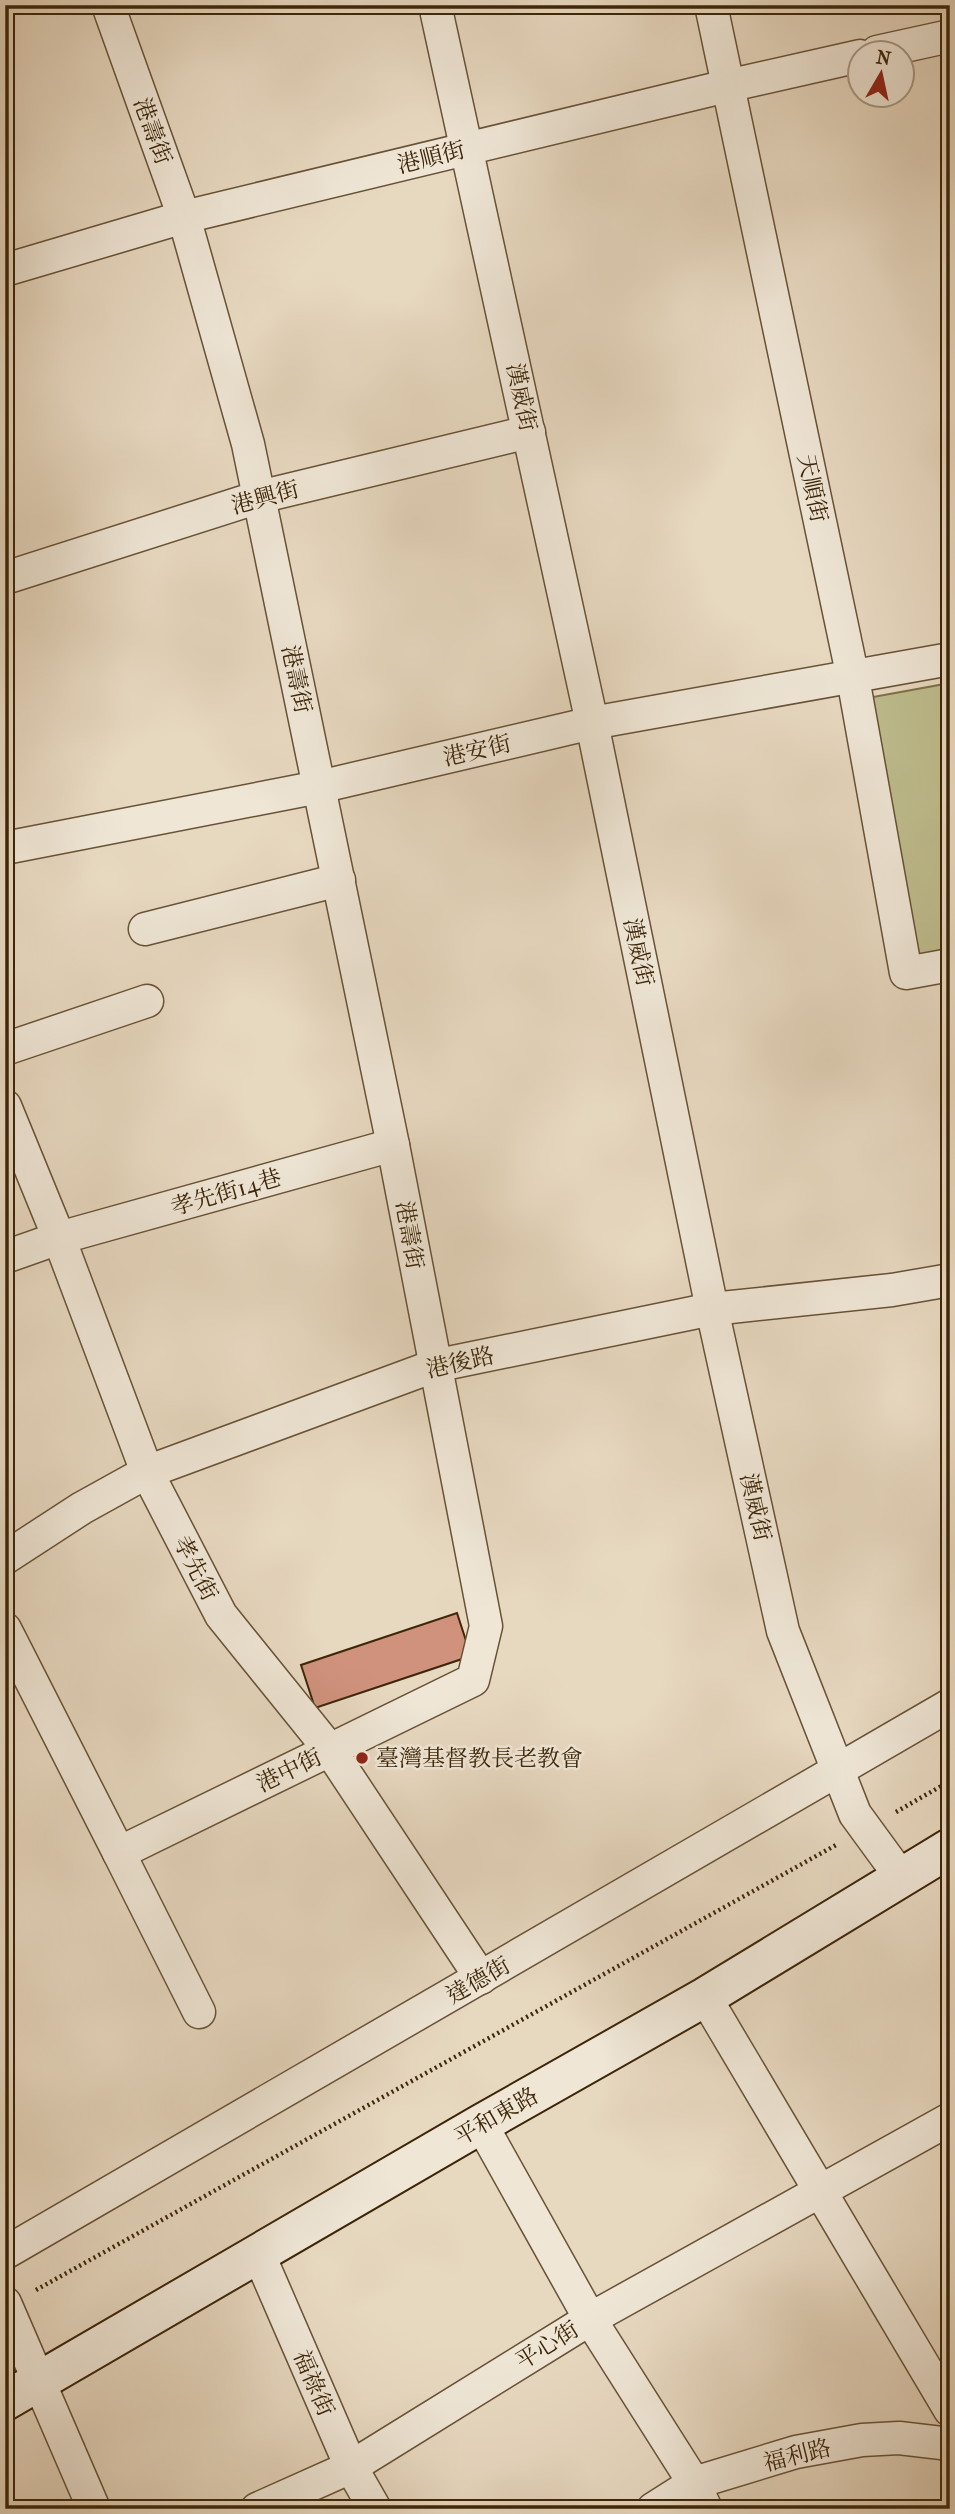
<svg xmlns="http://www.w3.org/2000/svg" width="955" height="2514" viewBox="0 0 955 2514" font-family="'IM FELL French Canon','Noto Serif TC',serif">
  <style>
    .green { fill: #bebc8d; stroke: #7e714a; stroke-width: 2 }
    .building { fill: #d0927d; stroke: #3d2608; stroke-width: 2 }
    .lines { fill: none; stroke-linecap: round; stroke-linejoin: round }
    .street-casing { stroke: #685236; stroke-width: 35 }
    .secondary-casing { stroke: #3d2608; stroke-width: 42 }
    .path { stroke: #3d2608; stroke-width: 4.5; stroke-dasharray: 2 3.5; stroke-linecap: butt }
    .street { stroke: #efe6d6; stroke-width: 32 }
    .secondary { stroke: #efe6d6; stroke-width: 38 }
    .poi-dot { fill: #8f2418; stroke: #efe6d6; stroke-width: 2.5 }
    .labels { text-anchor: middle; stroke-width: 5; stroke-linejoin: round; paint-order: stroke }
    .street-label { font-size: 23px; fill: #3d2608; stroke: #efe6d6 }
    .poi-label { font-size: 23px; fill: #3d2608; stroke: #efe6d6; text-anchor: start }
  </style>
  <rect width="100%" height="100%" fill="#e7d8c0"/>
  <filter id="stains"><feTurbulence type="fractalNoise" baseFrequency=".00286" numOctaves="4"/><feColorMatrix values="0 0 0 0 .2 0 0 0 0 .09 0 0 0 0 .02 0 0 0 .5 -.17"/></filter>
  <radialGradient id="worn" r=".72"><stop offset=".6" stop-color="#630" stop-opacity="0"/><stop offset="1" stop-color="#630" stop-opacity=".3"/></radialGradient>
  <!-- green -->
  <polygon class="green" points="950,683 950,950 911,957 862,699"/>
  <!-- building -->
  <polygon class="building" points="457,1613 471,1656 315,1708 301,1665"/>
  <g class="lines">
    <!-- street casing -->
    <g class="street-casing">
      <g id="street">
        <polyline points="435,5 592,723 712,1309 783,1631 855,1814 901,1877"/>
        <polyline points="711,5 853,678 906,973 950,965"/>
        <polyline points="877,52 950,36"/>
        <polyline points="5,270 184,217 727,86 860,56"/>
        <polyline points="5,578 259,497 529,432"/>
        <polyline points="5,848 319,787 592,723 950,659"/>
        <polyline points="145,929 339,880"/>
        <polyline points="5,1049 147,1001"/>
        <polyline points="5,1106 59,1238 147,1472 221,1615 330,1750 481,1978"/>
        <polyline points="5,1257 59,1238 393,1145"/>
        <polyline points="5,1558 82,1508 147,1472 434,1366 712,1309 892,1290 950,1280"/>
        <polyline points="5,1629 119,1853 473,1680 486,1626 393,1145 248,444 184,217 108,5"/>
        <polyline points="119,1853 199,2012"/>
        <polyline points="705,1997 950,2410"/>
        <polyline points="481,2124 590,2319 950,2119"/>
        <polyline points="5,2253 950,1705"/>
        <polyline points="259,2255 351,2467 375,2509"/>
        <polyline points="5,2303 94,2509"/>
        <polyline points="257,2509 351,2467 590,2319 694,2483 706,2509"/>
        <polyline points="653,2509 694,2483 796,2452 862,2440 899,2438 950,2444"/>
      </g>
    </g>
    <!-- secondary casing -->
    <g class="secondary-casing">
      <polyline id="secondary" points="5,2401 481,2124 705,1997 950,1848"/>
    </g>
    <!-- path -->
    <g class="path">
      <polyline points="896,1812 950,1781"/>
      <polyline points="36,2290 836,1845"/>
    </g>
    <!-- street -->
    <use href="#street" class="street"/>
    <!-- secondary -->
    <use href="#secondary" class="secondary"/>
  </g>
  <!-- markers -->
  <circle class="poi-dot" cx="362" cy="1758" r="7"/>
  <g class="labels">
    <!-- street labels -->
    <g class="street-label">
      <text transform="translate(153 131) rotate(70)" y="8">港壽街</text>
      <text transform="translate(431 157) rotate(-14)" y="8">港順街</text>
      <text transform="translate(522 397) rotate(78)" y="8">漢威街</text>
      <text transform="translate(813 488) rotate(78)" y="8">天順街</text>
      <text transform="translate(265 497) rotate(-15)" y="8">港興街</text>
      <text transform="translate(297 679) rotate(78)" y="8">港壽街</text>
      <text transform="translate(477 750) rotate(-13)" y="8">港安街</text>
      <text transform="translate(639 952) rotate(78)" y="8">漢威街</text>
      <text transform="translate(226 1192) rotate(-16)" y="8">孝先街14巷</text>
      <text transform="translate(410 1235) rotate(80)" y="8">港壽街</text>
      <text transform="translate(460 1362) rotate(-13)" y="8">港後路</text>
      <text transform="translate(756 1507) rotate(77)" y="8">漢威街</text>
      <text transform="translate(196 1568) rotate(63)" y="8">孝先街</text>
      <text transform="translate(289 1770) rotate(-26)" y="8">港中街</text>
      <text transform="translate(478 1980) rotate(-30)" y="8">達德街</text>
      <text transform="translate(496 2116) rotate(-30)" y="8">平和東路</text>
      <text transform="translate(547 2345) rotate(-32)" y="8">平心街</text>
      <text transform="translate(314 2383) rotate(67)" y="8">福祿街</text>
      <text transform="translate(797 2455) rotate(-14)" y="8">福利路</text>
    </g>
    <!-- poi labels -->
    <g class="poi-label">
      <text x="376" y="1766">臺灣基督教長老教會</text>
    </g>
  </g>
  <!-- margin -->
  <rect width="955" height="2514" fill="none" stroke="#e7d8c0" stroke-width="28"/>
  <rect x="7" y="7" width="941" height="2500" fill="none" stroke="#3d2608" stroke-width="3.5"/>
  <rect x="14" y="14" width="927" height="2486" fill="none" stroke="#3d2608" stroke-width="2"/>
  <!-- north arrow -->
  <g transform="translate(881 74) rotate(9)"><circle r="33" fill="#efe6d6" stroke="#a89984" stroke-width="2"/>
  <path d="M0-5L12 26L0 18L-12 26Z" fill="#8f2418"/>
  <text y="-10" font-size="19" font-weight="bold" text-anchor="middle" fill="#3d2608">N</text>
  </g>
  <rect width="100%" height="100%" filter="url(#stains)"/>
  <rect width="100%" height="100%" fill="url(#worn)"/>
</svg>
